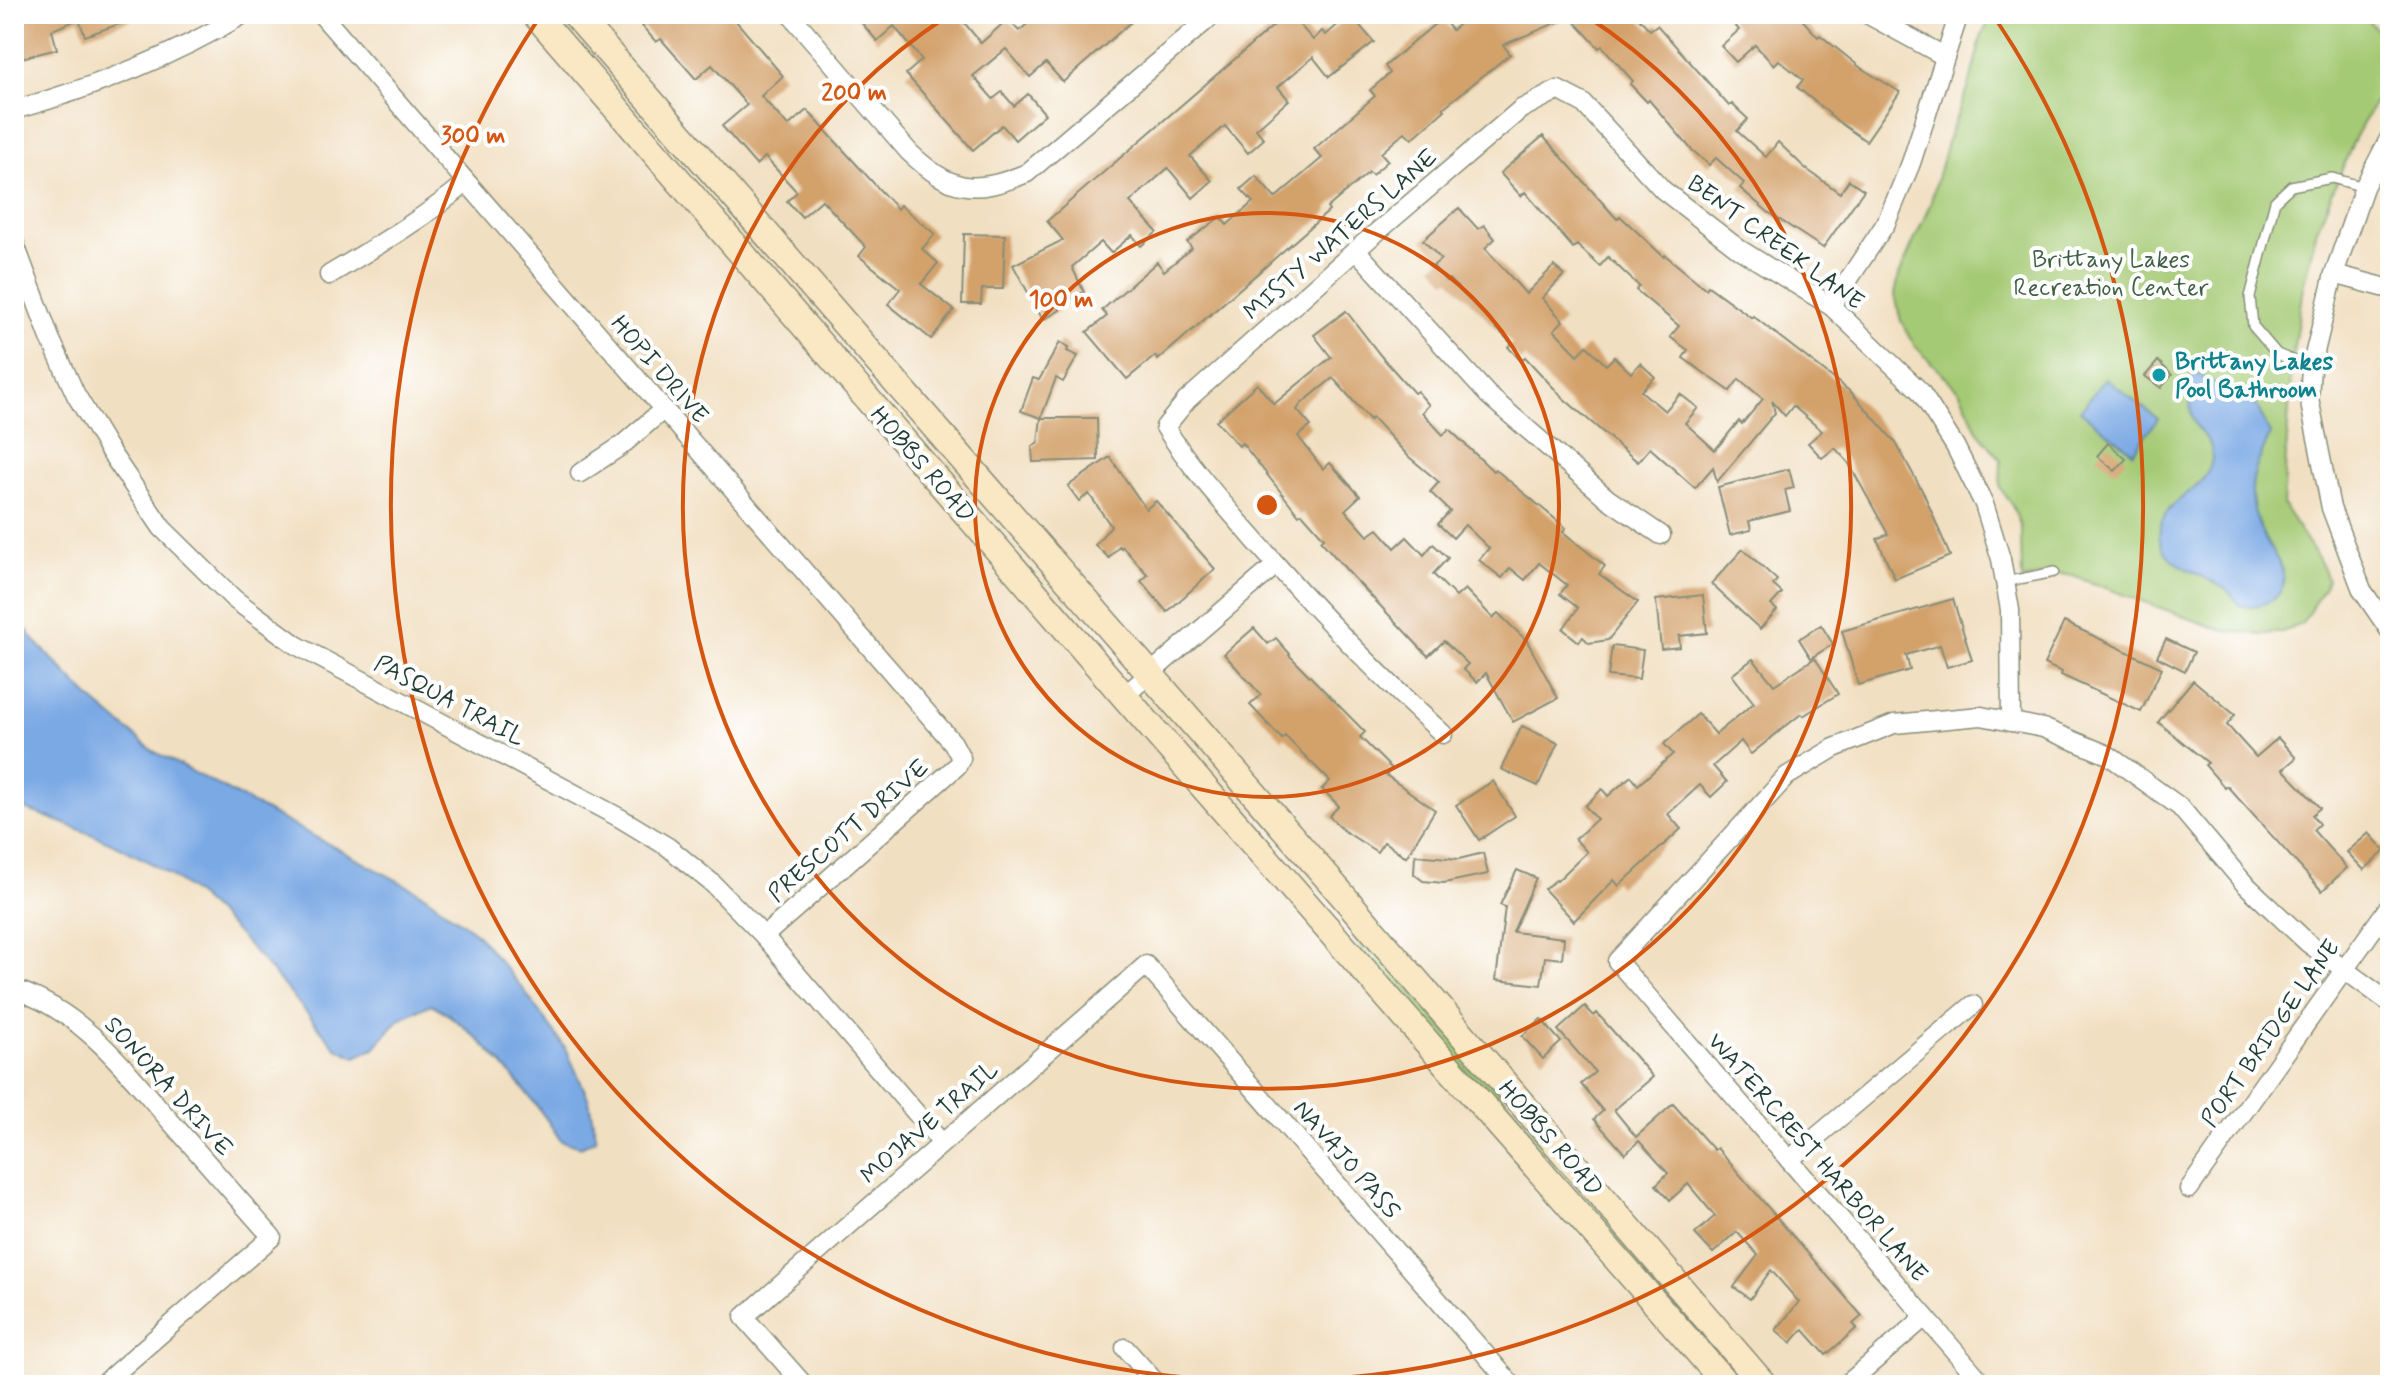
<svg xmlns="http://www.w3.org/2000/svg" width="2404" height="1399" viewBox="0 0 2404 1399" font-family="Mynerve,sans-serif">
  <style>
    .green { fill: #a5ca74; stroke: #628454; stroke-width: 2 }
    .water { fill: #7aa9e4; stroke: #4c738c; stroke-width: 2 }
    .building { fill: #d3a16b }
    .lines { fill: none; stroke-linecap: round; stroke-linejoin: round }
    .lane-casing { stroke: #888e7a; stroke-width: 12 }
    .street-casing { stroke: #888e7a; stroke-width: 21 }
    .secondary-casing { stroke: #888e7a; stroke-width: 29 }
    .lane { stroke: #fff; stroke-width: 9 }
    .street { stroke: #fff; stroke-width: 18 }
    .secondary { stroke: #fae7c3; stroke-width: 26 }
    .ring { fill: none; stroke: #d45610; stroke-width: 4 }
    .culture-dot { fill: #0f9aa8; stroke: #fff; stroke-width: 3 }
    .labels { text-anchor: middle; stroke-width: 8; stroke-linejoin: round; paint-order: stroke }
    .street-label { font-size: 24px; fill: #1f3d34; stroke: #fff }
    .park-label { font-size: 24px; fill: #406044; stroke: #fff }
    .culture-label { font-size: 24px; font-weight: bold; fill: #0d838f; stroke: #fff; text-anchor: start }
    .centre { fill: #d45610; stroke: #fff; stroke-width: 4 }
    .ring-label { font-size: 24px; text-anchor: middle; font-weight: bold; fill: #d45610; stroke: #fff; stroke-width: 8; stroke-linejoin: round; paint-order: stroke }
  </style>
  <rect width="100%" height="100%" fill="#fff"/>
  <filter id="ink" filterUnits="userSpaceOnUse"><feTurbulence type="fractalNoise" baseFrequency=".0125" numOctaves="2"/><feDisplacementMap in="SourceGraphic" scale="16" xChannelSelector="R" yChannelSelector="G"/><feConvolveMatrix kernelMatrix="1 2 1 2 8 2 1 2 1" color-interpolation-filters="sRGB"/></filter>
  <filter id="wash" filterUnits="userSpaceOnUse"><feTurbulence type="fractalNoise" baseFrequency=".006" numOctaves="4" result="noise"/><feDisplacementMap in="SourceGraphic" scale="32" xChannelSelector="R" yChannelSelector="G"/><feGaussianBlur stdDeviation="1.8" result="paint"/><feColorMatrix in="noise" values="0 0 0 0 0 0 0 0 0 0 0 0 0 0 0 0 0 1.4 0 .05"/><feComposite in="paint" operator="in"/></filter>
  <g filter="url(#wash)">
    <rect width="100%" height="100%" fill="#f1dfc1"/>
    <!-- green -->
    <g class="green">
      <polygon points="1994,14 2361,14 2390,42 2390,74 2355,138 2317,229 2303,287 2292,360 2283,505 2314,551 2328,580 2302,624 2282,632 2263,634 2224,631 2073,576 2054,573 2022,580 2021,527 2011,503 2000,488 2001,460 1979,433 1960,392 1915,346 1901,321 1895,295 1899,275 1930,205 1948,138 1969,86 1982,34"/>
      <polygon points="1356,934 1374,948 1752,1385 1738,1385 1364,954 1354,938"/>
    </g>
    <!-- water -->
    <g class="water">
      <path d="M2196 372 2211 382 2254 400 2270 434C2263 453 2251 472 2252 493 2252 512 2260 530 2269 546 2274 555 2282 564 2283 574 2287 599 2261 608 2241 606 2237 602 2233 596 2229 592 2206 573 2149 564 2161 524 2170 496 2209 489 2212 458 2214 440 2199 434 2193 420 2188 408 2191 390 2191 377Z"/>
      <polygon points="2105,378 2158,419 2133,452 2080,411"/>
      <path d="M14 613 35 641 90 698 153 751 423 894 476 933 523 989 566 1049 589 1100 596 1139 581 1147 561 1141C535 1099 475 1026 431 1004L399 1019 374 1048 356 1057 336 1048C289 993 243 931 185 886 135 848 72 826 14 805Z"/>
    </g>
    <g id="blocks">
      <!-- building -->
      <g class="building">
        <polygon points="14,14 142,14 142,16 85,36 79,19 52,30 57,49 14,60"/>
        <polygon points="640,14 730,14 783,76 761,96 788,126 807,110 897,209 900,205 935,234 922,249 938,263 921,284 954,310 931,339 888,304 900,289 859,256 866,247 822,200 802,217 787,201 797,192 765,157 756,165 722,126 747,105 712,65 696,79 661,39 656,42 642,26 647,22"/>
        <polygon points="854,14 957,14 981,43 1008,19 1019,31 1039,14 1140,14 1063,82 1046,63 1030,77 1006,49 973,76 993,99 1002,92 1014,106 1028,94 1045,114 1015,140 1002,125 973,150 906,74 922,60 894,26 877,41"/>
        <polygon points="1287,14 1290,14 1313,40 1322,31 1326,35 1350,14 1374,42 1329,77 1313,57 1278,87 1289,100 1256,129 1264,139 1248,153 1225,126 1190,156 1212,181 1193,198 1168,168 1130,202 1157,232 1141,246 1132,235 1111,253 1101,242 1072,267 1084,292 1058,305 1060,310 1043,320 1013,265 1063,240 1047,221"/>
        <polygon points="1471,14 1635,14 1650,30 1657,25 1729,106 1732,104 1748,119 1737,131 1766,157 1778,142 1805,168 1840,193 1849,180 1864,190 1823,248 1768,212 1740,188 1744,183 1716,158 1709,165 1691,149 1649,100 1647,102 1630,84 1633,81 1602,46 1599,48 1570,17 1503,45 1510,54 1443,108 1445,110 1412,139 1405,132 1381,153 1388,161 1372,175 1369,172 1327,208 1329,211 1158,360 1155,356 1127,379 1087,332 1107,316 1102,310 1157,262 1164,271 1192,248 1187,242 1220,217 1227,225 1253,202 1241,189 1256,176 1275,198 1322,158 1314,149 1375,96 1370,90 1390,73 1385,66 1442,18 1452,30"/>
        <polygon points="1726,14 1797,14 1818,37 1820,35 1861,68 1900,92 1866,141 1829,115 1830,114 1797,87 1803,80 1779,60 1774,65 1755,45 1736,62 1721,46 1739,30"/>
        <polygon points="1543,136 1617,219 1620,216 1664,257 1665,255 1706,289 1708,286 1752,318 1753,316 1852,393 1896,443 1924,494 1950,556 1895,579 1877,539 1888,534 1848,462 1835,448 1822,458 1808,443 1822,431 1793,406 1785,416 1772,401 1775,413 1717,482 1713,467 1695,488 1650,448 1638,462 1563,398 1525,357 1521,361 1508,347 1512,344 1449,279 1446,281 1433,266 1441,259 1423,240 1459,208 1478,229 1484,225 1495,239 1485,248 1526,294 1554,266 1564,275 1542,298 1563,321 1554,330 1578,355 1587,346 1606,365 1614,357 1631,373 1640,363 1655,377 1641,391 1665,411 1680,394 1698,408 1685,423 1715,450 1739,421 1742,424 1763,399 1739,379 1730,391 1683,358 1688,350 1670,337 1679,326 1636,290 1639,286 1608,257 1600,266 1577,245 1573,248 1525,192 1521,196 1500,173"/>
        <polygon points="964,234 1005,235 1003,289 982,289 981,304 962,304"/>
        <polygon points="1346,311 1381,356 1414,393 1417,391 1429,405 1422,412 1443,435 1449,429 1493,471 1495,469 1566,528 1563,532 1605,566 1599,574 1638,602 1608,640 1589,643 1583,637 1579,642 1563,629 1578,608 1560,594 1567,585 1539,563 1525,580 1510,568 1502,578 1479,560 1489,548 1465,525 1453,538 1438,524 1450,511 1430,492 1439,482 1409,457 1372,417 1370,420 1333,378 1301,404 1297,410 1311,426 1298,436 1323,469 1330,463 1360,496 1345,510 1368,536 1378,529 1395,548 1407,537 1424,555 1433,544 1448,558 1433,574 1456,597 1465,589 1493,618 1498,613 1527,641 1558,698 1513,722 1486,673 1477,682 1463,669 1468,664 1444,641 1428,656 1352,576 1321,541 1324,538 1302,513 1299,515 1242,443 1239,446 1216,421 1257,384 1274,404 1331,357 1314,335"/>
        <polygon points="1060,342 1069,347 1067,351 1078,356 1063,382 1056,378 1041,418 1097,418 1098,460 1033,462 1032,447 1038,442 1041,418 1021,411 1033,378 1039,380"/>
        <polygon points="2158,361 2172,375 2161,388 2145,376"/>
        <polygon points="2108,443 2126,459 2115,471 2097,456"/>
        <polygon points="1110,457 1146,509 1156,501 1215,569 1167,612 1141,581 1148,575 1122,546 1121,548 1119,546 1109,558 1095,545 1111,526 1089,494 1079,501 1068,486"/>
        <polygon points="1789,469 1794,488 1785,490 1790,511 1749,521 1751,530 1730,535 1718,487"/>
        <polygon points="1743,549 1777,580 1773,585 1782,593 1771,605 1777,610 1760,629 1711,584"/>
        <polygon points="1703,595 1707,633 1679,636 1680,647 1661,649 1656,600"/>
        <polygon points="1953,599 1972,660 1947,667 1940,645 1906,655 1910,670 1858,685 1842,631"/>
        <polygon points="2064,622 2162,668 2141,712 2061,675 2062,672 2044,664"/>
        <polygon points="1821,625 1833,644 1811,658 1799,639"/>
        <polygon points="1254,628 1268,644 1276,638 1290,654 1289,655 1365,732 1360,737 1392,769 1386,775 1435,810 1406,857 1384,842 1377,852 1343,830 1329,816 1339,806 1322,789 1330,781 1285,736 1282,739 1250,705 1261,695 1224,654"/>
        <polygon points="2166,639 2194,652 2185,671 2157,657"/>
        <polygon points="1612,646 1643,650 1639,679 1608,676"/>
        <polygon points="1815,658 1838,694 1803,716 1801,714 1751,754 1741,741 1713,766 1727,782 1711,797 1700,785 1668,814 1681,829 1619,886 1614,880 1574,921 1544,889 1556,880 1557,881 1587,852 1575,839 1597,819 1585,806 1602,789 1608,796 1631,776 1638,785 1673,754 1664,744 1698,714 1716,734 1754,703 1732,675 1753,659 1774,685"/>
        <polygon points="2193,680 2235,715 2227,725 2256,757 2278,738 2296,758 2283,769 2320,808 2312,815 2319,824 2313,830 2347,868 2322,891 2227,786 2225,788 2205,765 2208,763 2158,722"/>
        <polygon points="1522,726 1558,743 1538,786 1501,769"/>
        <polygon points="1493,781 1515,816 1479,840 1456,805"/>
        <polygon points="2369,833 2385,851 2364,870 2347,852"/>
        <polygon points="1483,853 1488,874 1444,883 1423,881 1414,874 1415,855 1459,859"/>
        <polygon points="1517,870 1536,878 1513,932 1564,938 1562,959 1545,957 1541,985 1496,980 1505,907 1500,905"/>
        <polygon points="1585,1006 1594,1016 1597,1013 1653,1077 1614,1110 1636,1137 1673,1104 1714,1150 1717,1148 1862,1316 1853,1324 1857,1328 1826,1355 1803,1329 1791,1343 1776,1330 1799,1302 1771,1270 1750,1299 1734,1287 1758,1255 1737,1232 1713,1253 1695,1234 1715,1216 1688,1184 1670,1200 1656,1185 1668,1173 1639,1141 1625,1154 1594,1119 1603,1111 1581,1084 1595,1072 1558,1030"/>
        <polygon points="1541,1019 1561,1042 1543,1059 1522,1036"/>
      </g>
    </g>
  </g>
  <g filter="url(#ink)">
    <use href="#blocks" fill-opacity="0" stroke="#888e7a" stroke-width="2"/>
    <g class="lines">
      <!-- lane casing -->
      <g class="lane-casing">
        <g id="lane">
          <polyline points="2311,368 2277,354 2253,326 2250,297 2275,201 2291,186 2332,178 2364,187"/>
          <polyline points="2005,582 2054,572"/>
        </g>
      </g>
      <!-- street casing -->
      <g class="street-casing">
        <g id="street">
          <polyline points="321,14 953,743 961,758 957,766 764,936"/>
          <path d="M790 14 909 152C951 192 974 195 1027 173L1214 14"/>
          <polyline points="1867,14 1944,56"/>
          <path d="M14 110C93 88 173 56 244 14"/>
          <polyline points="2390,137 2364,187 2334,274 2311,368 2309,398 2331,508 2362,590 2390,631"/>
          <polyline points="14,242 50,338 76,395 109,450 162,528 234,599 296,645 620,818 668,847 712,883 764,936 941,1142"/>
          <polyline points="1356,250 1488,395 1608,499 1661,535"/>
          <polyline points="2334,274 2390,289"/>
          <path d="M329 275C377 246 423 219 466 183"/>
          <polyline points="1831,306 1886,223 1911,163 1959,14"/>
          <polyline points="580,473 621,446 664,409"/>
          <polyline points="1124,696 1276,565"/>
          <path d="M1443 734C1375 672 1312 606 1252 537 1221 501 1190 467 1165 427L1187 400 1356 250 1521 109 1558 90 1583 103 1663 190 1739 249 1831 306 1920 391 1955 446 1984 504 2001 559 2010 610 2011 722"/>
          <path d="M14 989C83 1012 125 1069 171 1122 205 1160 238 1199 272 1237L102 1385"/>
          <polyline points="1789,1160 1973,1005"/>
          <polyline points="2189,1189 2390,905"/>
          <polyline points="1125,1348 1158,1385"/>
          <polyline points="804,1385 744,1317 1146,965 1512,1385"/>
          <polyline points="1846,1385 1925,1317"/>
          <polyline points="1984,1385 1617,961 1787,776 1834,748 1894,724 1981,716 2043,728 2108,755 2180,807 2244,883 2308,943 2390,1003"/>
          <polyline points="2387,1385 2390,1382"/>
        </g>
      </g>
      <!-- secondary casing -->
      <g class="secondary-casing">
        <g id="secondary">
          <polyline points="535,14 1124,696 1727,1385"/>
          <polyline points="575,14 1338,890 1764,1385"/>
        </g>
      </g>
      <!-- lane -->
      <use href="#lane" class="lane"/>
      <!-- street -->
      <use href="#street" class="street"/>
      <!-- secondary -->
      <use href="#secondary" class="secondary"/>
    </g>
  </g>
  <!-- distance rings -->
  <g class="ring">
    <circle cx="1267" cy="505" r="292"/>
    <path d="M1585 15A584 584 0 1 1 949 15"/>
    <path d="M1993 15A876 876 0 1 1 541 15"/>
  </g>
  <!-- markers -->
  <circle class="culture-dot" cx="2159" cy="375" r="8"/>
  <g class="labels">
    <!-- street labels -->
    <g class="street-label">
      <text transform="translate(1340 234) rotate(-41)" y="8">MISTY WATERS LANE</text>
      <text transform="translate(1776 242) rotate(36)" y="8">BENT CREEK LANE</text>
      <text transform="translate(660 369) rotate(49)" y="8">HOPI DRIVE</text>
      <text transform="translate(923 464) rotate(49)" y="8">HOBBS ROAD</text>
      <text transform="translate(450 700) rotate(28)" y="8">PASQUA TRAIL</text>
      <text transform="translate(848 830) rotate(-41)" y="8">PRESCOTT DRIVE</text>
      <text transform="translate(2270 1033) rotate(-55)" y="8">PORT BRIDGE LANE</text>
      <text transform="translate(169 1086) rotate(48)" y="8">SONORA DRIVE</text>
      <text transform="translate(929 1122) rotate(-41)" y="8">MOJAVE TRAIL</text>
      <text transform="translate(1551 1138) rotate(49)" y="8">HOBBS ROAD</text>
      <text transform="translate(1818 1157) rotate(49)" y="8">WATERCREST HARBOR LANE</text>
      <text transform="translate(1347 1159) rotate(49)" y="8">NAVAJO PASS</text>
    </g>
    <!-- park labels -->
    <g class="park-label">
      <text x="2111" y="267">Brittany Lakes<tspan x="2111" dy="28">Recreation Center</tspan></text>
    </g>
    <!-- culture labels -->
    <g class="culture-label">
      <text x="2175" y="369">Brittany Lakes<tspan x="2175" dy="28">Pool Bathroom</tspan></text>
    </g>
  </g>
  <circle cx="1267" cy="505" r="12" class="centre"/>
  <g class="ring-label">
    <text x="854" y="100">200 m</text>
    <text x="473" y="143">300 m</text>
    <text x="1061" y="307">100 m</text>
  </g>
  <!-- margin -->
  <rect width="2404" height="1399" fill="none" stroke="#fff" stroke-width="48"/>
</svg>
